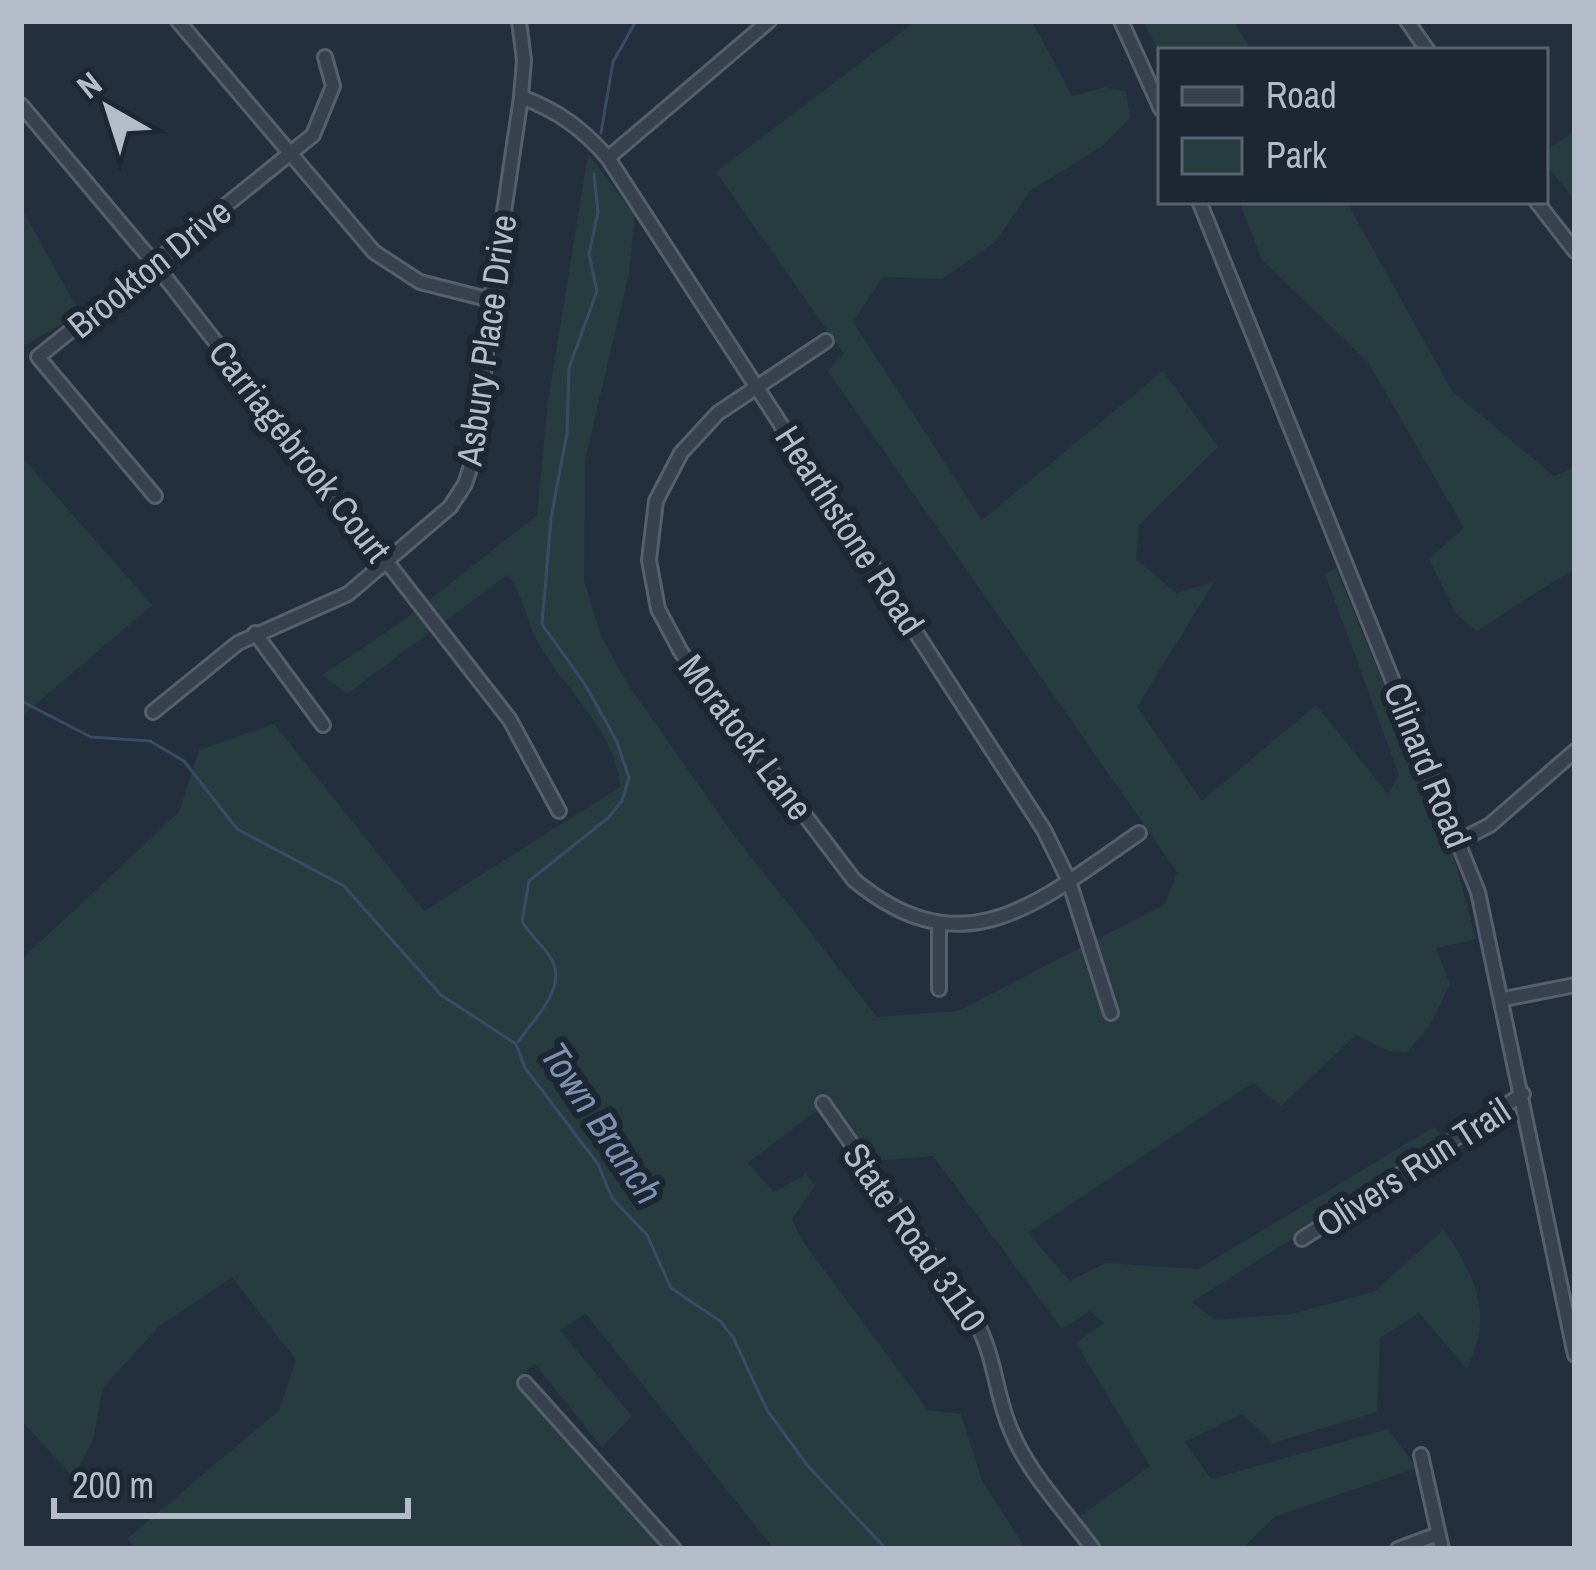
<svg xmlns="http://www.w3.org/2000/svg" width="1596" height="1570" viewBox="0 0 1596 1570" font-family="'Archivo Narrow',sans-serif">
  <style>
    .green { fill: #263c3f }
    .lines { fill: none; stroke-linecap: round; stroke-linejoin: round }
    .stream { stroke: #394c67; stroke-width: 3 }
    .minor-casing { stroke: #565f6c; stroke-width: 18 }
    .minor { stroke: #38414e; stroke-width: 12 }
    .labels { text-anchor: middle; stroke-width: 12; stroke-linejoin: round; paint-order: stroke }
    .street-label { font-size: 36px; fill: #b4bcc9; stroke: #1d2633 }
    .water-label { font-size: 39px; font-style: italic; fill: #7c92b1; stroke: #1d2633 }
  </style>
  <rect width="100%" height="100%" fill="#242f3e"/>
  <!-- green -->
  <g class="green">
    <path d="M916 21H1032L1072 96 1105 87 1126 92 1130 118 1101 147 1030 191 995 242 942 279 883 277 853 322 982 520 1163 371 1218 447 1139 525 1136 559 1176 593 1214 582 1137 707 1202 801 1316 705 1388 794 1399 775 1325 574 1336 568 1454 857 1476 939 1436 948 1450 984 1429 1027 1406 1053 1386 1050 1356 1035 1281 1106 1253 1083 1028 1233 1070 1281 1106 1263 1198 1269 1434 1127 1448 1140 1192 1302 1215 1320 1291 1314 1374 1292 1443 1230C1476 1275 1494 1316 1467 1369L1419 1313 1380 1338 1377 1412 1273 1443 1242 1414 1185 1442 1211 1479 1388 1429 1417 1468 1276 1516 1242 1549H1096L1079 1517 1150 1466 1076 1343 1104 1323 1090 1311 1062 1329 933 1156 875 1161 832 1099 748 1163 774 1192 806 1174 815 1186 792 1219 801 1239 928 1410 961 1414 982 1481 1026 1549H774L585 1313 560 1331 632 1416 602 1447 535 1364 517 1380 667 1549H136L127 1539 279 1410 296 1360 232 1277 159 1327 103 1387 93 1441 73 1477 21 1420V960L179 812 199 750 274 724 424 911 620 787C616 730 564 690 538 642 525 619 525 596 507 575L347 694 322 675 404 620 537 515 548 401 588 154 635 215 629 273 585 460 584 581 601 636 627 683 733 834 877 1017 958 1011 1165 904 1177 872 828 371 844 354 716 172Z"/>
    <polygon points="1143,21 1233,21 1252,51 1161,55"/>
    <polygon points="1575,132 1575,200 1545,164 1545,150"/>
    <polygon points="1239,201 1346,201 1452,391 1554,476 1575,467 1575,568 1477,631 1456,614 1429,559 1464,528 1368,362 1262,260"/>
    <polygon points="21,208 80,313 21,348"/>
    <polygon points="21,456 152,605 21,717"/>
  </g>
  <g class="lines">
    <!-- stream -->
    <g class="stream">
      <polyline points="601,133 613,62 636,21"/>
      <polyline points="21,701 91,737 150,741 184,761 237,829 344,886 441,995 516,1044 525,1068 598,1164 612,1198 647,1235 671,1288 720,1321 733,1337 767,1410 807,1465 886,1549"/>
      <path d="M518 1042C532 1021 566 990 553 962 545 946 530 936 522 921L529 881 608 818 622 801 629 778 617 742 586 686 542 624 551 518 567 433 569 368 597 291 589 254 598 212 594 174"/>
    </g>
    <!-- minor casing -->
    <g class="minor-casing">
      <g id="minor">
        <polyline points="178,21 374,252 420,282 491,300"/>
        <polyline points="1121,21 1161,109"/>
        <polyline points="1407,21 1428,51"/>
        <path d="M521 97C557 110 583 129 608 158L1044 830 1069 881 1111 1013"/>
        <polyline points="21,105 154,263 510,720 559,811"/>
        <polyline points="608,158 769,21"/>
        <polyline points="1199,201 1478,892 1575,1355"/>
        <polyline points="1536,201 1575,251"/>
        <path d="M826 341 718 413 681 453 656 501 649 560 658 609 681 652 854 880C965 972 1040 901 1139 833"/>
        <polyline points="155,496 38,357 313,135 333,86 325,57"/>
        <polyline points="255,633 323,725"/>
        <polyline points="153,712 238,643 348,594 450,507 465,484 477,447 491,300 521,97 524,60 519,21"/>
        <polyline points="1461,840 1490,825 1575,751"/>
        <polyline points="939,989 939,927"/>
        <polyline points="1504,999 1575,985"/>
        <path d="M823 1103 974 1318C997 1359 994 1393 1012 1433 1030 1475 1066 1512 1093 1549"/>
        <polyline points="1302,1239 1523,1094"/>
        <polyline points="525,1383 674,1549"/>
        <polyline points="1421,1455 1442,1549"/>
        <polyline points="1398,1549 1438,1534"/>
      </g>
    </g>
    <!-- minor -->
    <use href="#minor" class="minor"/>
  </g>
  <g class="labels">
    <!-- street labels -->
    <g class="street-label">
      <text transform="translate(149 268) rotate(-39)" y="13">Brookton Drive</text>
      <text transform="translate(486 340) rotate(-82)" y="13">Asbury Place Drive</text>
      <text transform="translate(300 451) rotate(52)" y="13">Carriagebrook Court</text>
      <text transform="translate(850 530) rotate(57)" y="13">Hearthstone Road</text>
      <text transform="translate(746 737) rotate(53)" y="13">Moratock Lane</text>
      <text transform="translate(1428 765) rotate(68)" y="13">Clinard Road</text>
      <text transform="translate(1413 1167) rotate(-33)" y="13">Olivers Run Trail</text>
      <text transform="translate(915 1237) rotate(55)" y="13">State Road 3110</text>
    </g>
    <!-- water labels -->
    <g class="water-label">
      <text transform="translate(602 1123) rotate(56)" y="14">Town Branch</text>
    </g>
  </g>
  <!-- border -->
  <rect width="1596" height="1570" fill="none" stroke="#b4bcc9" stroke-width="48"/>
  <!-- legend -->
  <rect x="1158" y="48" width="390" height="156" fill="#1d2633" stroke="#59626f" stroke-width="3"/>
  <rect x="1182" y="87" width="60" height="18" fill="#38414e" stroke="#59626f" stroke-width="3"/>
  <text x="1266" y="108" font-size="36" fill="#b4bcc9">Road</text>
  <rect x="1182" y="138" width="60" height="36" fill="#263c3f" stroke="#59626f" stroke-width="3"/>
  <text x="1266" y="168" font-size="36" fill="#b4bcc9">Park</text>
  <!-- north arrow -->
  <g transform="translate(108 108) rotate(321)" stroke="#1d2633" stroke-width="9" paint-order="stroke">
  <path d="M0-9L21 45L0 30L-21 45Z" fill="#b4bcc9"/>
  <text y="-18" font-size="33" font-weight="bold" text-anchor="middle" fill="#b4bcc9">N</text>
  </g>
  <!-- scale -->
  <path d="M54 1498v18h354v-18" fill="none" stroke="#b4bcc9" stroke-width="6"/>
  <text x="72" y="1498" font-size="36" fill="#b4bcc9" stroke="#1d2633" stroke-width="9" paint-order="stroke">200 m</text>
</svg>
